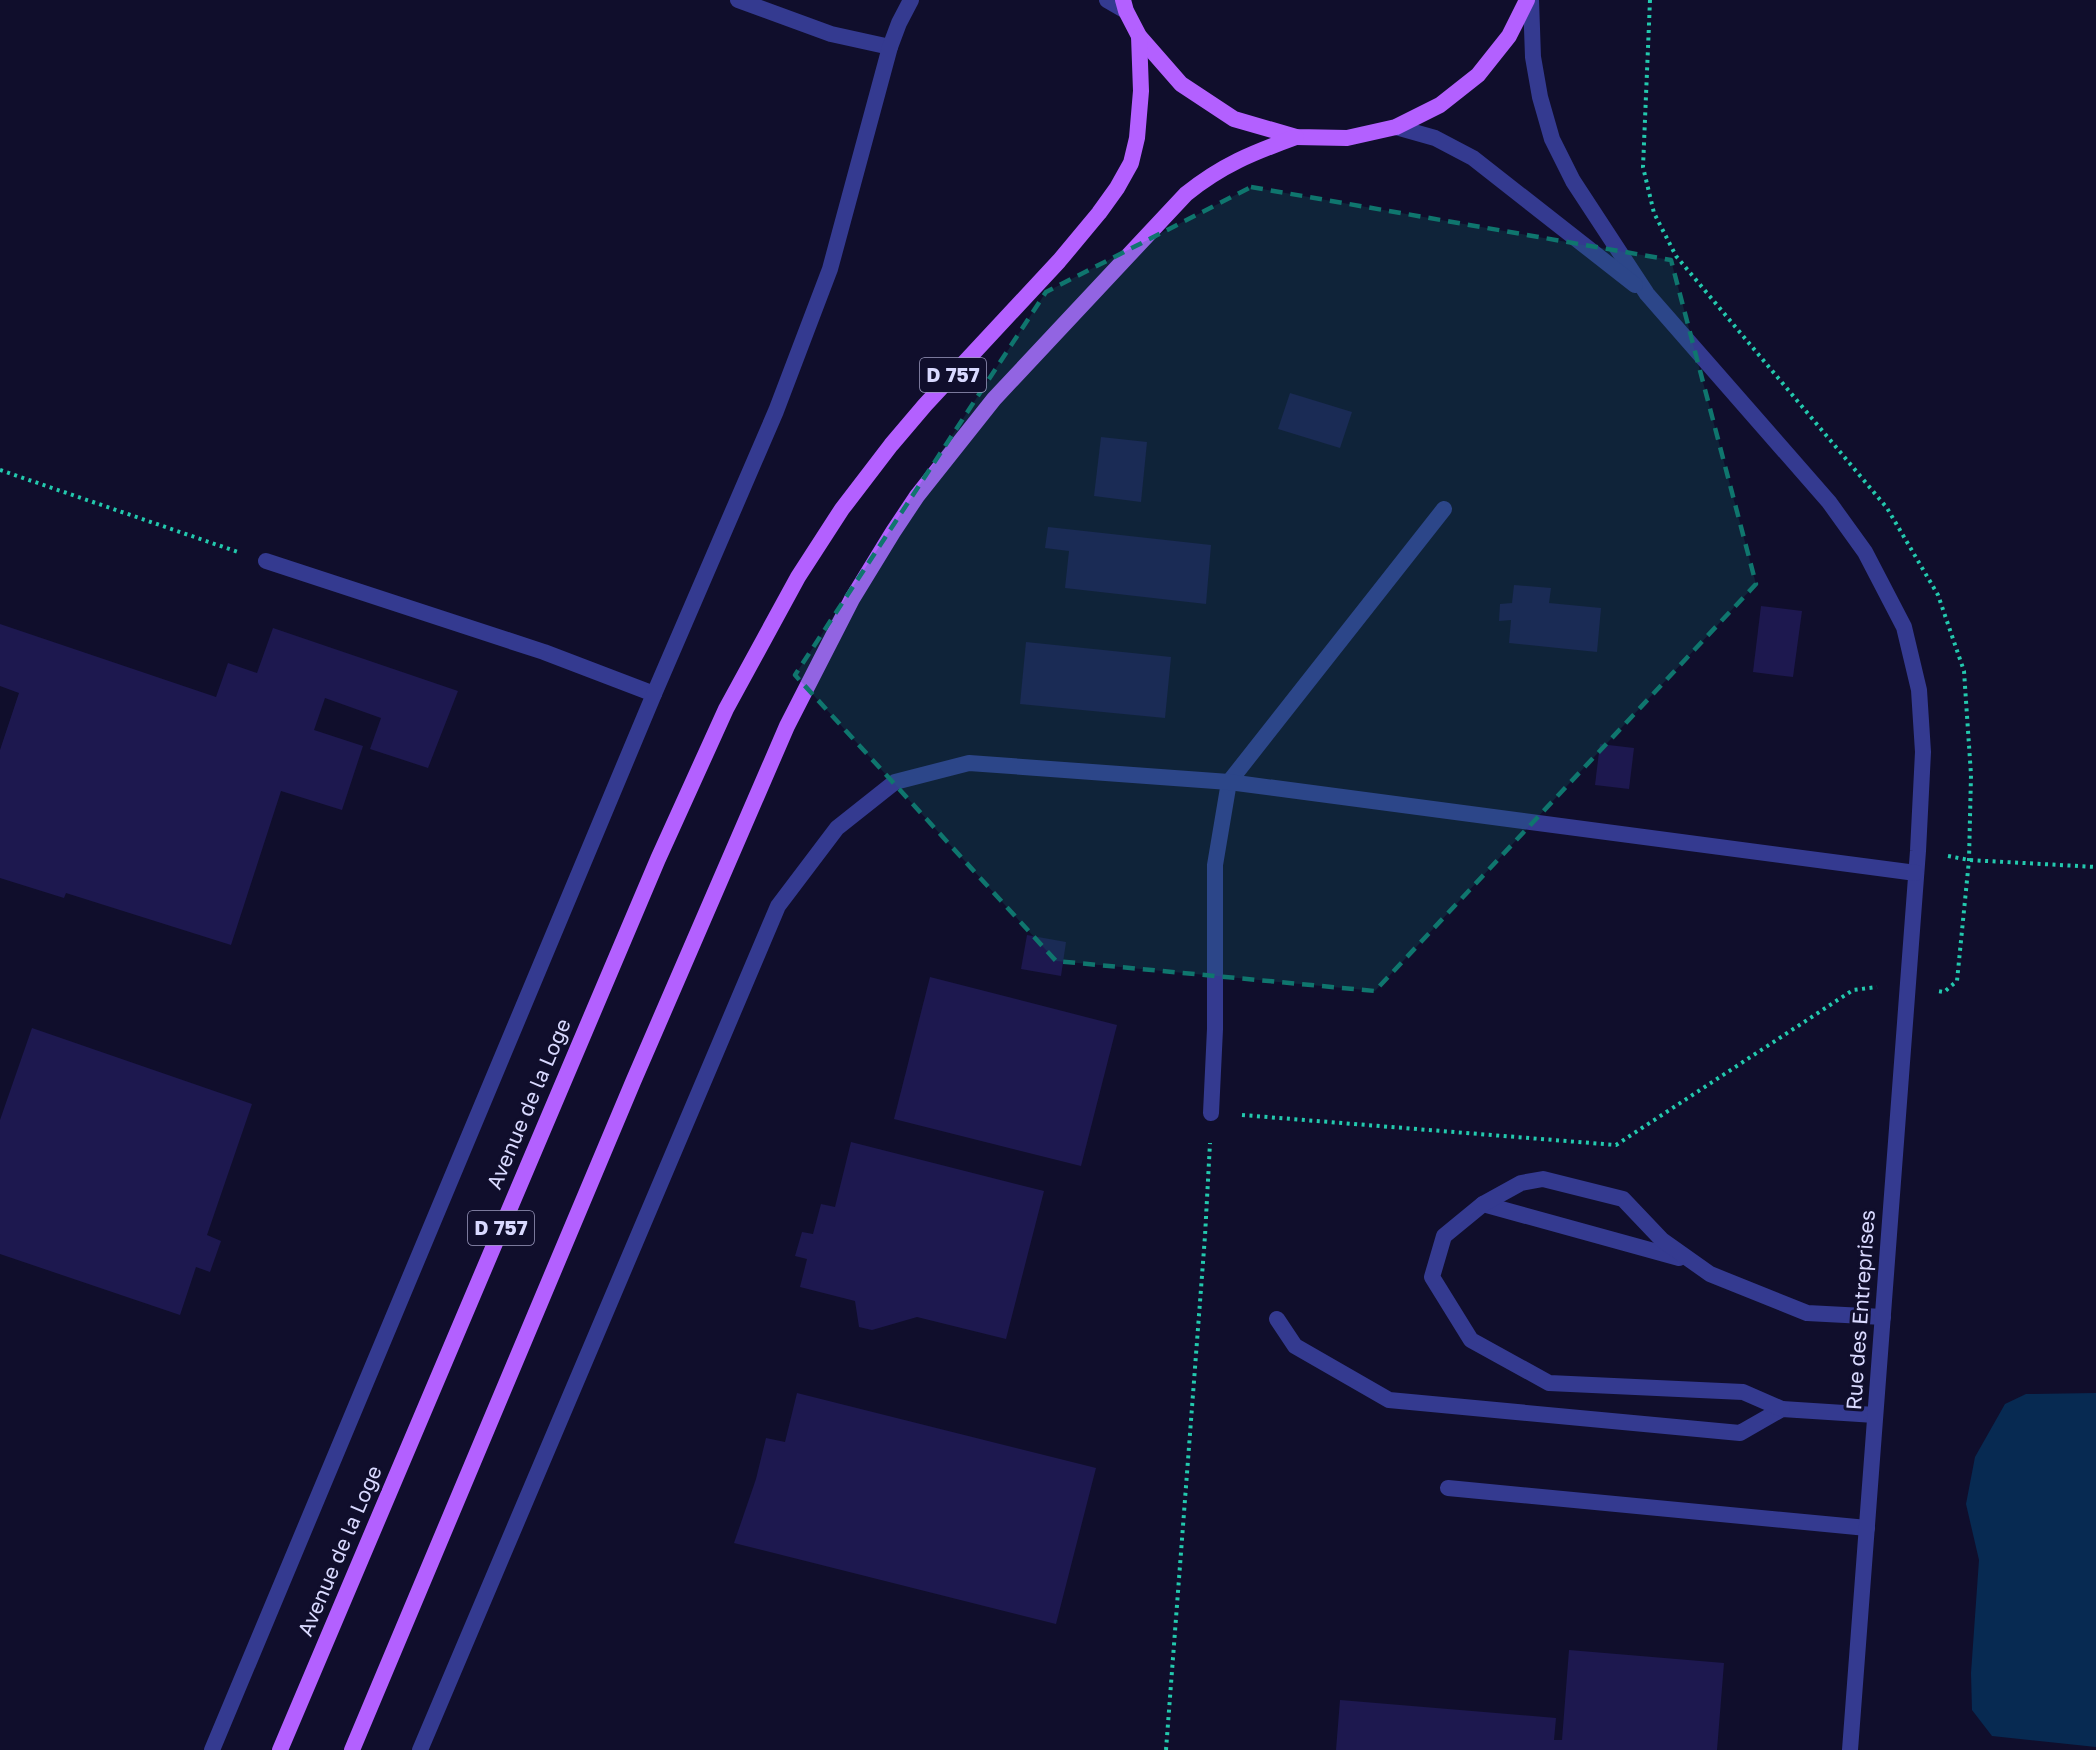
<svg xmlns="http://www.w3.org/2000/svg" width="2096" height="1750" viewBox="0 0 2096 1750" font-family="'Golos Text',sans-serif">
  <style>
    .water { fill: #072a52 }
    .building { fill: #1d184f }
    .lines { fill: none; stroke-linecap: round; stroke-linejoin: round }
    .path { stroke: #23c9ae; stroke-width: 4; stroke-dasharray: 3 4.5; stroke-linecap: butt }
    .service { stroke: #343a90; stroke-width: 16 }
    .minor { stroke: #343a90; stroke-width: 16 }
    .primary { stroke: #b360ff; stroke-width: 16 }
    .marked { fill: #0f766e; fill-opacity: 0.2; stroke: #0f766e; stroke-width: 4.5; stroke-dasharray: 12 8; stroke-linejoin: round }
    .labels { text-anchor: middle; stroke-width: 6; stroke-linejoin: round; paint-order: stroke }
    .shield { fill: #100e2c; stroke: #9d9cc0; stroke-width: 1.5 }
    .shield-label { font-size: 20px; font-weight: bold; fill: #d9d9ff }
    .street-label { font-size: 21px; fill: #d9d9ff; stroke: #100e2c }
  </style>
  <rect width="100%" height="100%" fill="#100e2c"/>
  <!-- water -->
  <polygon class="water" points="2096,1393 2096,1747 1992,1736 1972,1710 1971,1673 1979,1560 1966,1504 1975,1457 2005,1404 2026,1394"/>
  <!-- building -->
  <g class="building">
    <polygon points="1290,393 1352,412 1340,448 1278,429"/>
    <polygon points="1101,437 1147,442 1141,502 1094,496"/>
    <polygon points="1048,527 1211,545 1206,604 1065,588 1069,551 1045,548"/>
    <polygon points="1514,585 1551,588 1549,603 1601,608 1597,652 1509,643 1511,620 1499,621 1500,604 1512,603"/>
    <polygon points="1761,606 1802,611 1793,677 1753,672"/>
    <polygon points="0,624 216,697 228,663 257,673 273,628 458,691 428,768 370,749 381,718 325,698 314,730 363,746 342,810 281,791 231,945 66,893 64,898 0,878 0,750 19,693 0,686"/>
    <polygon points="1026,642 1171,657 1165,718 1020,704"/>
    <polygon points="1600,744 1634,748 1629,789 1595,785"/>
    <polygon points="1027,935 1066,942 1061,976 1021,969"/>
    <polygon points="930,977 1117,1025 1081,1166 894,1119"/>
    <polygon points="32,1028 252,1104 207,1235 221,1241 210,1272 196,1267 180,1315 0,1254 0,1120"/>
    <polygon points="851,1142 1044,1191 1006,1339 917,1317 872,1330 859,1327 855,1301 800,1287 807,1259 795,1256 802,1232 813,1234 821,1204 835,1207"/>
    <polygon points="797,1393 1096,1468 1056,1624 734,1543 756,1479 766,1438 785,1442"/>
    <polygon points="1569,1650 1724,1663 1717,1750 1336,1750 1340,1700 1556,1718 1554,1740 1562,1740"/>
  </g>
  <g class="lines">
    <!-- path -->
    <g class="path">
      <polyline points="1650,0 1643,167 1654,213 1676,256 1887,508 1938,595 1964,671 1971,775 1969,860 1957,981 1944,992 1938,991"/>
      <polyline points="0,470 238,552"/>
      <polyline points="1948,856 1969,860 2096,867"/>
      <polyline points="1242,1115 1616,1145 1853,990 1877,987"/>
      <polyline points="1166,1750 1205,1236 1210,1143"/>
    </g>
    <!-- service -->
    <g class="service">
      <polyline points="738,0 831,34 890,47"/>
      <polyline points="1483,1204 1679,1258"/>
      <polyline points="1277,1319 1295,1346 1389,1400 1740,1433 1782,1409 1875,1415"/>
      <polyline points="1782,1409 1743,1392 1549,1383 1471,1340 1432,1277 1444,1236 1483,1204 1521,1183 1543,1179 1623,1199 1662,1240 1710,1274 1807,1313 1883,1317"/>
      <polyline points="1448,1488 1867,1528"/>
    </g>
    <!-- minor -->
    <g class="minor">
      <polyline points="1107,0 1126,11"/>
      <polyline points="1531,0 1533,57 1540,97 1552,139 1573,181 1647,294 1829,502 1865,552 1904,627 1919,690 1923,752 1918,851 1850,1750"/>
      <polyline points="1396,127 1435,138 1473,158 1635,285"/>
      <polyline points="266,561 544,652 654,694"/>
      <polyline points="1211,1113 1215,1029 1215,865 1229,782 1444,509"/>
      <polyline points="212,1750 654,694 776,411 830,269 890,47 899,23 911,0"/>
      <polyline points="420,1750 778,906 837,828 895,782 969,763 1229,782 1916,873"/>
    </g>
    <!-- primary -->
    <g class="primary">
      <polyline points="1123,0 1126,11 1139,36 1181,84 1234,119 1296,137 1347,138 1396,127 1440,105 1478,75 1509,36 1527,0"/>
      <polyline points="280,1750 658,859 726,709 798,577 842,509 891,445 925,405 1059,261 1099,213 1117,188 1131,163 1137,138 1141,91 1139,36"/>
      <path d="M352 1750 633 1082 787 726 852 599 893 532 917 496 994 399 1186 194C1222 165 1252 153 1296 137"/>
    </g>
  </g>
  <!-- marked area -->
  <path class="marked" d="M1251 187 1671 260 1756 584 1375 991 1056 961 795 675 1046 292Z"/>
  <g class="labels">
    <!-- shield labels -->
    <g class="shield">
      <rect x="920" y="358" width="66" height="34" rx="4.5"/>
      <rect x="468" y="1211" width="66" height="34" rx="4.5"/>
    </g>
    <g class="shield-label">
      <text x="953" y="382">D 757</text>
      <text x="501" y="1235">D 757</text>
    </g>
    <!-- street labels -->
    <g class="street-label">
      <text transform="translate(529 1104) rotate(-67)" y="7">Avenue de la Loge</text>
      <text transform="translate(1861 1310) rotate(-86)" y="7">Rue des Entreprises</text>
      <text transform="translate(340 1551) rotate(-67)" y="7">Avenue de la Loge</text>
    </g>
  </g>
</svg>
